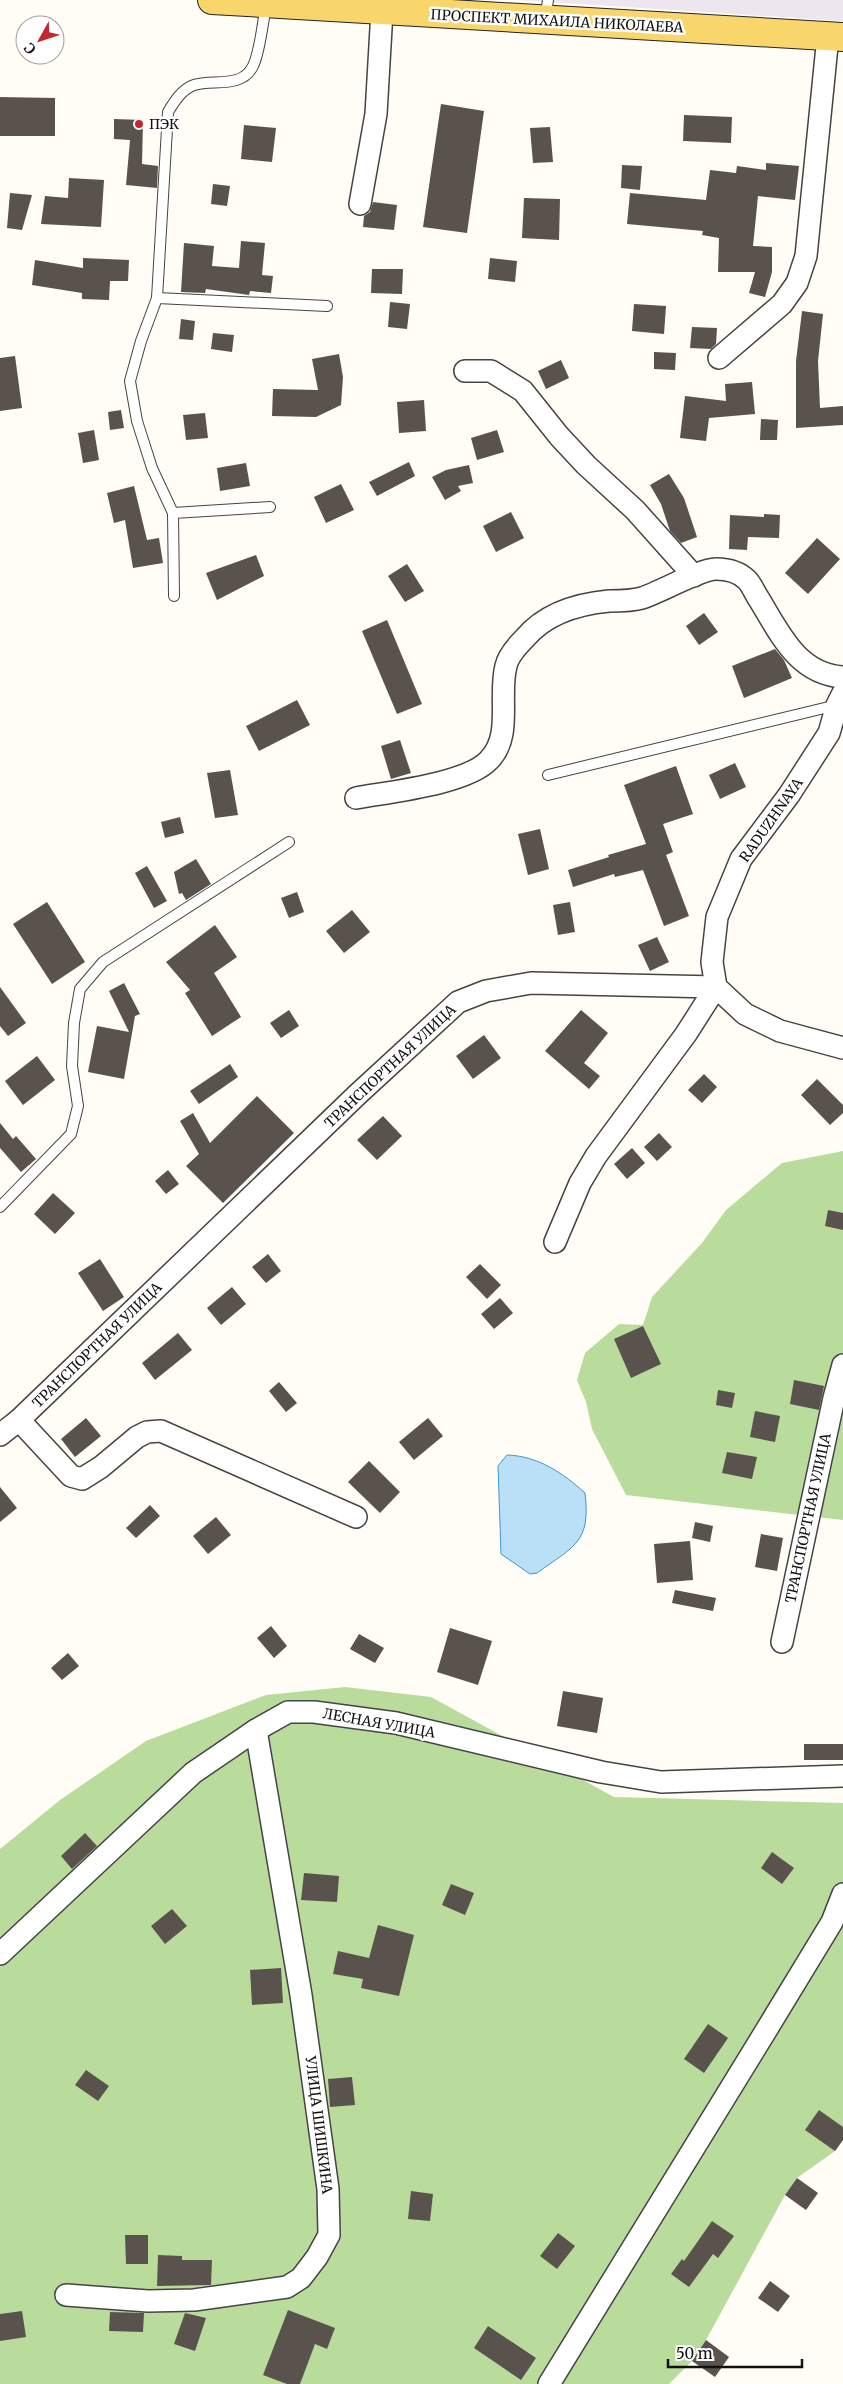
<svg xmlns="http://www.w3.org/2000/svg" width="843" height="2384" viewBox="0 0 843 2384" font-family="Merriweather,serif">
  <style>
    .industrial { fill: #eee6ef }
    .forest { fill: #b9dc9c }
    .water { fill: #b9e0f7; stroke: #3f96cf }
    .building { fill: #5a524d }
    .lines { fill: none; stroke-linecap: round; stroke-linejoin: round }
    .lane-casing { stroke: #444; stroke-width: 12 }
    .street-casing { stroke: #444; stroke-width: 24 }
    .primary-casing { stroke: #222; stroke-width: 30 }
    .lane { stroke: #fff; stroke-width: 10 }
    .street { stroke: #fff; stroke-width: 21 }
    .primary { stroke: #f9d66b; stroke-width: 28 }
    .poi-dot { fill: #c4262e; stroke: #fff; stroke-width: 2 }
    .labels { text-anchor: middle; stroke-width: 5; stroke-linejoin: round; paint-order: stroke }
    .street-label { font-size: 14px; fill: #111; stroke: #fff }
    .poi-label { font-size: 14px; fill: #111; stroke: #fff; text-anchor: start }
  </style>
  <rect width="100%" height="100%" fill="#fffdf5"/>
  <!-- industrial -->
  <polygon class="industrial" points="519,0 843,0 843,21"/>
  <!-- forest -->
  <g class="forest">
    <polygon points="843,1151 843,1520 626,1495 592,1429 586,1402 577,1380 585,1353 619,1324 643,1325 652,1297 702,1243 726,1210 782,1163"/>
    <polygon points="345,1687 431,1697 614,1797 843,1803 843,2140 835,2151 797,2178 785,2195 706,2340 692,2361 669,2384 0,2384 0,1849 60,1800 146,1741 266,1695"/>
  </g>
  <!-- water -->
  <path class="water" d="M507 1455C538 1456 563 1473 585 1493 591 1543 574 1546 537 1573L530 1574 501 1554 498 1466Z"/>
  <!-- building -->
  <g class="building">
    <polygon points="0,97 55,98 55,136 0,136"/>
    <polygon points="441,104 484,111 467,233 423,227"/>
    <polygon points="684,115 732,117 731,143 683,141"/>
    <polygon points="114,119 143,120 142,164 158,166 157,188 126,185 130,140 114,139"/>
    <polygon points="244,125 276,128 272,162 241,159"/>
    <polygon points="550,127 553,162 533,163 530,128"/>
    <polygon points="766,163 799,166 795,200 758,196 753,246 772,247 772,272 765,297 749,293 755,272 718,272 719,238 702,235 703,231 627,224 630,193 706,200 710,170 736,173 737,166 766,170"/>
    <polygon points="622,165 642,166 640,190 621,188"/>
    <polygon points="69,178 104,180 101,227 41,224 45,196 68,198"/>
    <polygon points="213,184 230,186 227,206 211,204"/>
    <polygon points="10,193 32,195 22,230 7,228"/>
    <polygon points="524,198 560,199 559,240 522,238"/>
    <polygon points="373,202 397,205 394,230 363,227 364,216 370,212"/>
    <polygon points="241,241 265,243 262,275 273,276 271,293 250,291 249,295 206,289 205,293 181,292 184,243 214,246 212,266 239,268"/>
    <polygon points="83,258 129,260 128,281 110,281 109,300 82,299 82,293 32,285 35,260 83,268"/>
    <polygon points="490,258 517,261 515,282 488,279"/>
    <polygon points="372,269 403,269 402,294 371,293"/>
    <polygon points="390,302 410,304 407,329 388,327"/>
    <polygon points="634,304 666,306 664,334 632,331"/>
    <polygon points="802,311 823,314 818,361 820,408 843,406 843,425 796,428 796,361"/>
    <polygon points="181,319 195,321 193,340 179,339"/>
    <polygon points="692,327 717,328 716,344 711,349 690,348"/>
    <polygon points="213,333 234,335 232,352 211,349"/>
    <polygon points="654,352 676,353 675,370 654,369"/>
    <polygon points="339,354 343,377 341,405 316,417 272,416 273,389 318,390 312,359"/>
    <polygon points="15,356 22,408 0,411 0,358"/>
    <polygon points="561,360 569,378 546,389 538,371"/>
    <polygon points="752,382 755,414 709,418 706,441 680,438 685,396 726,401 725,384"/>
    <polygon points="424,400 426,431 399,433 397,402"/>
    <polygon points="121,410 124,428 110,430 108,412"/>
    <polygon points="205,413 208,438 186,440 183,415"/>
    <polygon points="761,419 778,420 777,440 760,440"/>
    <polygon points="94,430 99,460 83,463 78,433"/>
    <polygon points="497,430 504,452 477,460 471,438"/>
    <polygon points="409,462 415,476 377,496 369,482"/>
    <polygon points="246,463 250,486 220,491 217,468"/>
    <polygon points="469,465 473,483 458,486 461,491 445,500 432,477 446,470"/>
    <polygon points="669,474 684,498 697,537 681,543 670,531 661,504 650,485"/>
    <polygon points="341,484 354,510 326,523 314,497"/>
    <polygon points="134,486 147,540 159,538 163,563 133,568 125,520 114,523 107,493"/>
    <polygon points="511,512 524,538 496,552 483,526"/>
    <polygon points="764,514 780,515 779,538 748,537 747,550 729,549 730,515 764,517"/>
    <polygon points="817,538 840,559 808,594 785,573"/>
    <polygon points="256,555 264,576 217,600 206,573"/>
    <polygon points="407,564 424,591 405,602 388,576"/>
    <polygon points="704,613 718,632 699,645 686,626"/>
    <polygon points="387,620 422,704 397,714 362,631"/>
    <polygon points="775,649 784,660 792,678 744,698 732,666"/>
    <polygon points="297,700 310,725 259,751 246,726"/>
    <polygon points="400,740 411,773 391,779 381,746"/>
    <polygon points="735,763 746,787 720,799 709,775"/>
    <polygon points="676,766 693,814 663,824 673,852 666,855 689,916 664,926 643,870 615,877 614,874 573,887 568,870 609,857 608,855 646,844 624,785"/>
    <polygon points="230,770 238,815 215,818 207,773"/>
    <polygon points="180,817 184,833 165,838 161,822"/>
    <polygon points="540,829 549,869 528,875 518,834"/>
    <polygon points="196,859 211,884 186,900 182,893 179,894 174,872"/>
    <polygon points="147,866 167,901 154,908 135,873"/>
    <polygon points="297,892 304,912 289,918 281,898"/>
    <polygon points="47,902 85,962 52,984 13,924"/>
    <polygon points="570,902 575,932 558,935 553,905"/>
    <polygon points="352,910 370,932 344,953 326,931"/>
    <polygon points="215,925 237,957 214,973 241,1017 212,1036 185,993 190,990 166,962"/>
    <polygon points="657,937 669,962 650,971 638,945"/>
    <polygon points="124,983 140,1014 135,1016 124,1079 88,1072 97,1026 129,1032 109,991"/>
    <polygon points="0,987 26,1023 8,1036 0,1026"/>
    <polygon points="289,1010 299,1026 281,1038 270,1023"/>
    <polygon points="581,1010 608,1033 584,1063 600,1076 589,1089 545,1051"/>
    <polygon points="484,1035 501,1058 473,1079 456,1056"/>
    <polygon points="37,1056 55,1080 23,1105 5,1081"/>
    <polygon points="230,1064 238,1077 199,1104 190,1091"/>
    <polygon points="704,1074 717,1087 702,1103 688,1090"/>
    <polygon points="817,1079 843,1105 843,1113 830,1125 801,1095"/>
    <polygon points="257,1096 294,1133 223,1203 186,1166 199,1154 180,1121 193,1113 210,1143"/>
    <polygon points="383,1116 402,1136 377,1160 357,1140"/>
    <polygon points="0,1123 13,1139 16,1136 36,1159 21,1172 0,1148"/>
    <polygon points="659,1133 672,1147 657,1161 644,1147"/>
    <polygon points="632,1148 645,1163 627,1179 614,1164"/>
    <polygon points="168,1170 179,1184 166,1194 155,1181"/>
    <polygon points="53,1193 75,1213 55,1234 34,1214"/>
    <polygon points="828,1210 843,1213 843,1230 825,1226"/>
    <polygon points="268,1254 281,1271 266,1283 252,1267"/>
    <polygon points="100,1259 124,1297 103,1311 78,1273"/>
    <polygon points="480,1264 501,1285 487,1299 466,1277"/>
    <polygon points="232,1287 246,1304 221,1325 207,1308"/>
    <polygon points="500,1298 513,1313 494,1329 481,1314"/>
    <polygon points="643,1326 661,1364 631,1378 614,1339"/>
    <polygon points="178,1333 192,1350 155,1380 142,1363"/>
    <polygon points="794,1380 824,1386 819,1410 790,1404"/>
    <polygon points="279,1382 297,1403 286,1412 269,1391"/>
    <polygon points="718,1390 735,1393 732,1408 716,1405"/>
    <polygon points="755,1411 780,1416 775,1442 750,1437"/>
    <polygon points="86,1418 101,1436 75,1457 61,1439"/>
    <polygon points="428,1418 443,1436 414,1460 399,1442"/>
    <polygon points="727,1452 757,1457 752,1479 722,1473"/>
    <polygon points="369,1461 400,1492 380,1513 348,1482"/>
    <polygon points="0,1487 17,1508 0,1522"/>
    <polygon points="150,1505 160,1516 136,1538 126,1528"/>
    <polygon points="216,1517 231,1535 208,1554 193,1536"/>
    <polygon points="695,1522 713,1526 710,1542 692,1538"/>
    <polygon points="761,1534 783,1538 777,1571 755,1567"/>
    <polygon points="690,1541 693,1580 657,1583 654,1544"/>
    <polygon points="675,1590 716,1598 713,1611 672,1603"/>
    <polygon points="271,1626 287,1646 274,1658 257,1638"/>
    <polygon points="450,1628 492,1641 478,1685 437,1672"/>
    <polygon points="359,1634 384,1648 375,1663 350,1649"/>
    <polygon points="68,1653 79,1666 62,1680 51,1668"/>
    <polygon points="563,1691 603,1698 597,1733 557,1726"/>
    <rect x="804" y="1744" width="39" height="16"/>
    <polygon points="85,1833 97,1846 72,1869 61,1856"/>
    <polygon points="772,1852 794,1868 782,1884 761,1868"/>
    <polygon points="304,1873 339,1876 337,1902 301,1900"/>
    <polygon points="451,1884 474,1893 465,1915 442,1905"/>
    <polygon points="172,1909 187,1926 165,1944 151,1926"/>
    <polygon points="378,1925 414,1935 399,1996 361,1988 363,1979 333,1974 338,1951 369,1958"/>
    <polygon points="281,1968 283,2003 252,2005 250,1970"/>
    <polygon points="708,2024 728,2038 704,2073 684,2059"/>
    <polygon points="86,2070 109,2086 98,2101 75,2085"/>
    <polygon points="352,2077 355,2105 330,2107 328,2079"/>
    <polygon points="819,2110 843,2127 843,2140 835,2151 805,2130"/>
    <polygon points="797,2178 818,2193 806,2210 785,2195"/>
    <polygon points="411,2191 433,2194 430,2221 408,2219"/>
    <polygon points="712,2221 734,2236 718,2258 713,2254 689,2287 671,2274 682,2259 684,2261"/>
    <polygon points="558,2233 575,2246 557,2269 540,2256"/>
    <polygon points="125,2235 148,2235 148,2264 126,2264"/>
    <polygon points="158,2255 182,2256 182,2260 212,2260 211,2285 157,2286"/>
    <polygon points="770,2281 790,2296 778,2312 758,2298"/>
    <polygon points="288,2310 335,2328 327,2349 315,2344 300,2384 287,2384 263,2375"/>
    <polygon points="22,2311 26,2337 0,2341 0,2314"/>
    <polygon points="110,2312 144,2313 143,2332 109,2331"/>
    <polygon points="185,2313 206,2318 195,2351 174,2344"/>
    <polygon points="488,2326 536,2358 521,2380 474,2348"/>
    <polygon points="706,2340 729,2357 715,2377 692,2361"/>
  </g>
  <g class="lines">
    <!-- lane casing -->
    <g class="lane-casing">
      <g id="lane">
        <polyline points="545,19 548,0"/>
        <polyline points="157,298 327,306"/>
        <polyline points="173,513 270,507"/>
        <path d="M174 596 173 513 152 468 137 421 130 381 141 341 157 298 168 112C174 102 182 89 194 85 213 79 242 89 253 66 260 52 263 21 266 5"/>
        <polyline points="548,775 837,705"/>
        <polyline points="0,1207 71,1134 78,1106 72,1066 74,1023 80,989 103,962 289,842"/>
      </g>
    </g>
    <!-- street casing -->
    <g class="street-casing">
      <g id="street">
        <polyline points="360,204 376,114 382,11"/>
        <polyline points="719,358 782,304 797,283 806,256 828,36"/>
        <polyline points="465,371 491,371 523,391 559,436 586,465 635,510 694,576"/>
        <polyline points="843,693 837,705 829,733 789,795 741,859 717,917 712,962 716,987 745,1014 780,1031 843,1048"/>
        <path d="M356 798C389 792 467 784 489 760 513 736 498 696 506 666 508 656 518 645 525 638 546 613 577 604 609 601 619 601 632 601 642 598 661 592 700 569 716 569 727 569 739 572 747 580 751 584 754 591 757 596 779 631 796 674 843 677"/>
        <polyline points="555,1242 580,1183 596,1156 686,1034 716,987"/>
        <polyline points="19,1420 71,1476 82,1479 101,1467 137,1437 147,1432 161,1431 356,1517"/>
        <polyline points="0,1435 19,1420 358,1094 458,1002 486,991 531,983 716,987"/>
        <polyline points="782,1642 834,1398 843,1365"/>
        <polyline points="0,1954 193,1773 256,1730 288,1712 314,1712 396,1723 601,1772 661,1782 843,1776"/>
        <polyline points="66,2295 148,2301 194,2300 287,2287 301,2278 317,2257 329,2235 328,2189 301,1995 256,1730"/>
        <polyline points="549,2384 767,2029 832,1922 843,1894"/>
      </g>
    </g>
    <!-- primary casing -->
    <g class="primary-casing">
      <polyline id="primary" points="212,0 843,37"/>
    </g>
    <!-- lane -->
    <use href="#lane" class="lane"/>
    <!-- street -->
    <use href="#street" class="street"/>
    <!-- primary -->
    <use href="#primary" class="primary"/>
  </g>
  <!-- markers -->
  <circle class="poi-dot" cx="139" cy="124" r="5"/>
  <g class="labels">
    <!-- street labels -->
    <g class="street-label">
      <text transform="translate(557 21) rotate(3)" y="5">ПРОСПЕКТ МИХАИЛА НИКОЛАЕВА</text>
      <text transform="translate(771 820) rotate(-55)" y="5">RADUZHNAYA</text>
      <text transform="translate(390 1066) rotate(-43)" y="5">ТРАНСПОРТНАЯ УЛИЦА</text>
      <text transform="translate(97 1345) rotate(-44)" y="5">ТРАНСПОРТНАЯ УЛИЦА</text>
      <text transform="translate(808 1518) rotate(-78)" y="5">ТРАНСПОРТНАЯ УЛИЦА</text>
      <text transform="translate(379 1723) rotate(10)" y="5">ЛЕСНАЯ УЛИЦА</text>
      <text transform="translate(319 2125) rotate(83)" y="5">УЛИЦА ШИШКИНА</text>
    </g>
    <!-- poi labels -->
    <g class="poi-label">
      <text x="149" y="129">ПЭК</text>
    </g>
  </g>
  <!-- north arrow -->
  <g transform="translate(40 40) rotate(230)"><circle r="24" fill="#ffffff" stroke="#a0a0a0"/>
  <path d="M0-4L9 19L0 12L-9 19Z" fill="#c4262e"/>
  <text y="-8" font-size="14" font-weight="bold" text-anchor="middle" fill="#111111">С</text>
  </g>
  <!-- scale -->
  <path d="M668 2359v8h134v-8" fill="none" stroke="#111111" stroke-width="2.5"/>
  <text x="676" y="2359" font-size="15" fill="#111111" stroke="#ffffff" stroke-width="4" paint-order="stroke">50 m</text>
</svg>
